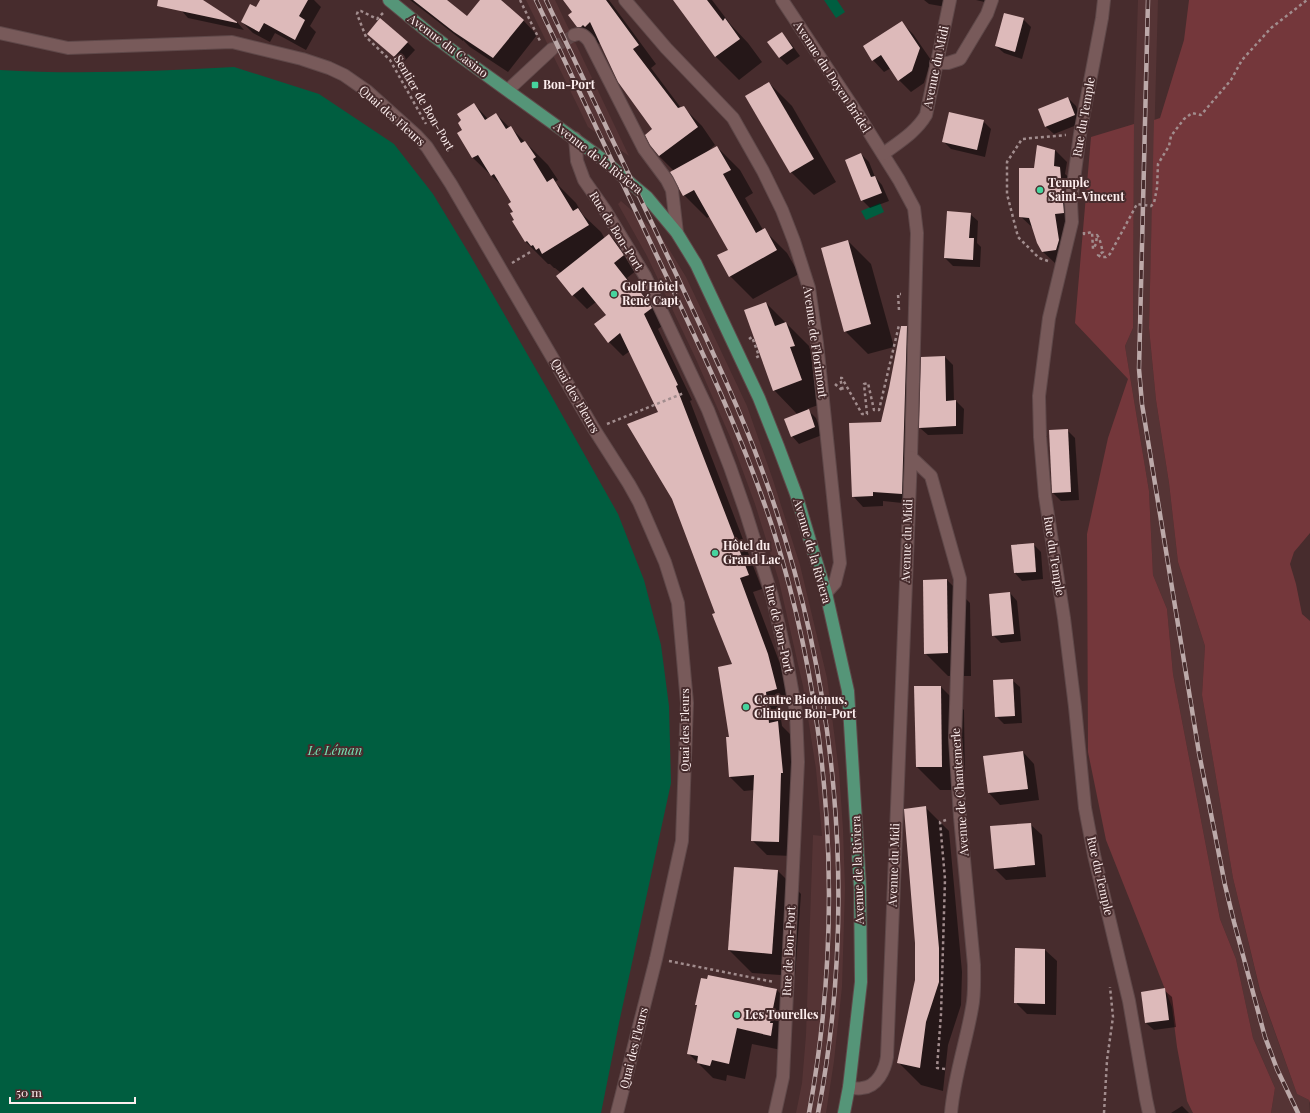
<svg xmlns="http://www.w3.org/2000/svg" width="1310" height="1113" viewBox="0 0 1310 1113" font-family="'Playfair Display',serif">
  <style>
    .built { fill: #553435 }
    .green { fill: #74373b }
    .water { fill: #005e40 }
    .shadow { fill: #0007 }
    .building { fill: #ddbaba }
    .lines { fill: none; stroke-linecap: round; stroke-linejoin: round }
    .minor-tunnel { stroke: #62494a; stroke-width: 12; stroke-dasharray: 12 6; stroke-linecap: butt }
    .minor-casing { stroke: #5f4849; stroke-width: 14 }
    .major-casing { stroke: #5f4849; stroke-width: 14 }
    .path { stroke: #a28d8e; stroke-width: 2.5; stroke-dasharray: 3 3; stroke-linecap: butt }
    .minor { stroke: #785a5a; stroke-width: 12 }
    .major { stroke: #559578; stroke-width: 12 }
    .rail-casing { stroke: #bca9a9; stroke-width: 4.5 }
    .rail { stroke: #472c2d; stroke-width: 3; stroke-dasharray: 9; stroke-linecap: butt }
    .poi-dot { fill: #46d49e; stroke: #472c2d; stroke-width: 1.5 }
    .labels { text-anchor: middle; stroke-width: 4; stroke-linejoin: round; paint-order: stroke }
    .street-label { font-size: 12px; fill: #fdeeee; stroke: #472c2d }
    .poi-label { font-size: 12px; font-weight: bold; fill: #fdeeee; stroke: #472c2d; text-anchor: start }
    .water-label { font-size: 13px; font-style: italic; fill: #77e3b5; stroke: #472c2d }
  </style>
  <rect width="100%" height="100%" fill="#472c2d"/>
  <!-- built -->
  <g class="built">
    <polygon points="526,0 555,0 629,156 588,127"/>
    <polygon points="1138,0 1158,0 1149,328 1156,400 1169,483 1178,562 1205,646 1202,695 1233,878 1260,991 1297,1094 1309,1100 1310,1113 1271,1113 1275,1088 1253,1038 1236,959 1220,919 1173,674 1167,609 1153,575 1149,491 1125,346 1133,328 1134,124"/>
    <polygon points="621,201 661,236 686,277 747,406 773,480 800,565 827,678 839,771 843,829 845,888 842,987 834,1061 826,1113 796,1113 802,1083 806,1035 813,835 822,836 816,769 803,686 779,581 755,504 731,439 695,357 647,256 618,204"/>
  </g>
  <!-- green -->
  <g class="green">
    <polygon points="1189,0 1310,0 1310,533 1294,552 1290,564 1296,584 1302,614 1310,621 1310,1103 1309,1100 1297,1094 1260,990 1233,878 1202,695 1205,646 1178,562 1169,483 1156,400 1149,328 1154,120 1160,118 1184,40"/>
    <polygon points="1134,124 1133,328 1125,346 1149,491 1153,575 1167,609 1173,674 1220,919 1236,959 1253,1038 1275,1088 1271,1113 1193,1113 1187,1101 1177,1047 1172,1007 1106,840 1088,752 1087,534 1108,438 1128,379 1075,323 1091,137"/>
  </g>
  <!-- water -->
  <g class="water">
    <polygon points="824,0 837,0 845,12 836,18"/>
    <path d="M234 67 319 94 394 144 433 194 470 255 552 397 618 514 644 580 661 645 669 706 671 783 619 1023 601 1113H0V70C78 75 156 71 234 67Z"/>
    <polygon points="880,203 884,212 866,220 861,211"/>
  </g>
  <!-- shadow -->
  <g class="shadow">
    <polygon points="183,0 201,0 237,22 244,30 188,18 181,10"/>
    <polygon points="261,0 314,0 321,7 310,26 316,32 306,50 275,33 270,42 253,33 242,22 257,8"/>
    <polygon points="410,0 445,0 466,19 481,0 499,0 523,20 537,35 508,72 470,47 463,40 463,41"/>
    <polygon points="564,0 609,0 656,64 651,68 681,108 683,107 702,126 715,145 708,151 708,152 717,147 740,170 753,193 745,198 763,230 764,230 787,253 799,274 753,299 730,276 729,250 710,216 707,218 684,195 674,171 659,156 653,130 601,43 596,44 578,26 573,12"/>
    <polygon points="674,0 712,0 731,25 748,43 762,62 739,80 716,57"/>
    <polygon points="924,0 947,0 946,7 929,4"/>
    <polygon points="976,0 999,0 995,2 993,4"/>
    <polygon points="1023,19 1031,27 1022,59 1004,53 996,46"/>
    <polygon points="901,22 913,34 931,60 924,83 911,92 899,80 891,68 884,72 873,60"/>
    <polygon points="368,34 407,42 415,50 402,64"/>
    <polygon points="781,34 789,41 800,56 787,65 779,57"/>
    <polygon points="769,83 792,106 836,182 814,195 791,172"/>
    <polygon points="1068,98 1076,106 1082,123 1054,134 1046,127 1039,110"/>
    <polygon points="474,104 488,119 496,114 510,128 511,128 548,165 558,180 555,182 576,203 583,215 601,232 605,239 609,235 624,249 637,270 627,278 638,291 638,290 653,304 666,323 658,329 692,400 690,401 762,589 753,592 782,669 791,703 779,706 782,726 792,736 793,856 767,855 752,840 754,790 744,791 730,777 733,665 716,614 659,413 630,351 623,356 609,342 607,316 596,302 587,309 573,295 561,273 555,268 554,268 550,264 548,264 525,241 515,220 513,202 503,187 473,158 458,134 463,130"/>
    <polygon points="983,121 991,129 985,157 951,149 943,141"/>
    <polygon points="1055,150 1067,162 1065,174 1072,180 1067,261 1055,263 1043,252 1033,228 1020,216 1035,168"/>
    <polygon points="861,154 869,162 875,177 882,185 889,201 870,208 862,200"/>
    <polygon points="970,214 978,221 977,243 981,247 980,267 953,266 945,258"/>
    <polygon points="848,241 871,264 894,347 868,354 845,331"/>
    <polygon points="766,303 809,346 817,369 813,370 824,403 807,409 816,418 822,435 799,444 792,436 798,415 774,390"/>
    <polygon points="907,327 917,337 912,504 883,501 883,506 863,507 853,496 882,422"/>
    <polygon points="945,357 953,365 954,401 956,401 964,409 963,434 928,435 920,428 922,358"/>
    <polygon points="1067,430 1075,438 1079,500 1061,501 1053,493"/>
    <polygon points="1033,544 1041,552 1043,579 1022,581 1015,573 1012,546"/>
    <polygon points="947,580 970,603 971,676 948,676 925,653"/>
    <polygon points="1010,593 1017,601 1021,641 1001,643 993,635"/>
    <polygon points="1012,680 1020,687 1022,723 1004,724 996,716"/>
    <polygon points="941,687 964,710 965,790 940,790 917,767"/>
    <polygon points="1023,752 1034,764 1039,800 1000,805 989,793 984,757"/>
    <polygon points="926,808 949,831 962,972 961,1005 948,1045 943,1091 921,1085 898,1062 916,981"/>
    <polygon points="1030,824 1042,835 1046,877 1006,880 995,869"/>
    <polygon points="778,871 801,894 795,976 752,973 729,950"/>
    <polygon points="1045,950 1057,961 1056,1015 1027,1014 1015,1002"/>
    <polygon points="777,990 792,1006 786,1051 752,1044 745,1079 727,1075 726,1081 713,1078 688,1053 698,1006 696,1005"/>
    <polygon points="1164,990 1172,997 1176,1027 1154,1030 1146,1023"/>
    <polygon points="1182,1106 1189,1113 1171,1113"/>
  </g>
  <!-- building -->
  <g class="building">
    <polygon points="158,0 203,0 237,22 237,23 157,6"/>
    <polygon points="260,0 308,0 299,16 305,20 295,40 264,23 259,32 241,22 250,4 256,7"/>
    <polygon points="413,0 447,0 467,16 480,0 501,0 524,20 493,58 454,32"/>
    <polygon points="563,0 606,0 639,45 633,49 678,108 684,106 698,127 659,156 650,145 645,135 652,129 618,82 590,22 585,27 583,25 581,27 577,27 568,15 572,12"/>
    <polygon points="673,0 707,0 723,21 725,18 740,39 715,57"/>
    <polygon points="1004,13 1024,18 1015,52 995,46"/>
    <polygon points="380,18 408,42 394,57 367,34"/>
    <polygon points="902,21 920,48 912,71 898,81 881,55 872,61 863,46"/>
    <polygon points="782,32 793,48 779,58 767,42"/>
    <polygon points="769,82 814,159 790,173 745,96"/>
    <polygon points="1068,97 1075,115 1045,127 1038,109"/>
    <polygon points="474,103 485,120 496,113 506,129 511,126 521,143 525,141 536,157 533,159 547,182 553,178 573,211 578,208 589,225 542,254 539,248 536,250 533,245 531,246 527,241 525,242 512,221 514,220 510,213 513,212 508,204 511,202 494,174 491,176 478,155 472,158 457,133 462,130 458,123 461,120 457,114"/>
    <polygon points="949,112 984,120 977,150 942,142"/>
    <polygon points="1037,145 1055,150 1054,166 1060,167 1064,213 1055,214 1059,240 1056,250 1042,252 1037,243 1029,218 1019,217 1019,168 1034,168"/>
    <polygon points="717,146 731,170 723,174 756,233 765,228 777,250 729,277 717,255 728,250 694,190 683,196 670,172"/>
    <polygon points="861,153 871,177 875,176 882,193 861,201 845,160"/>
    <polygon points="947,211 971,213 969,238 974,238 973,260 944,258"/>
    <polygon points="609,234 624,255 614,263 636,291 638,289 649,303 652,308 644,314 678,385 676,386 749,575 740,578 768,654 777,689 766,692 769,723 778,721 783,773 781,773 779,842 751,841 754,775 729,777 726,737 729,737 718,667 732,664 712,614 715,613 672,499 627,424 658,412 620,333 608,343 594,324 606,315 583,287 572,296 556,276"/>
    <polygon points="848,240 871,324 844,332 821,248"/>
    <polygon points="766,302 775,326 786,322 795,346 790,347 802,380 773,391 744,310"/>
    <polygon points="901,326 907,326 902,494 873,492 873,496 852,497 849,423 881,422 889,388"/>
    <polygon points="945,356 946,401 956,400 956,426 919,428 921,357"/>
    <polygon points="809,409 815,427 791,437 784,419"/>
    <polygon points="1068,429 1071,492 1052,493 1049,430"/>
    <polygon points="1034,543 1036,572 1014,573 1011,545"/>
    <polygon points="947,579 948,653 924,654 923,580"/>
    <polygon points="1010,592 1014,634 992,636 989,594"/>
    <polygon points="1013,679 1015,716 995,717 993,680"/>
    <polygon points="914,686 941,686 942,767 916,767"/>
    <polygon points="1023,751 1028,789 988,793 983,756"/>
    <polygon points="926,806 939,948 939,982 926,1022 920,1068 897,1063 915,980 915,943 904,809"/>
    <polygon points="1031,823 1035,865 994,869 990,826"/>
    <polygon points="734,867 778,870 772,954 728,950"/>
    <polygon points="1015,948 1045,949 1045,1004 1014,1003"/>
    <polygon points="708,975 777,989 770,1023 773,1023 771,1036 737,1028 729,1064 712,1060 710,1066 697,1063 698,1056 687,1054 697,1005 695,1005 701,978 707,979"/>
    <polygon points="1165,988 1169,1020 1145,1023 1141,992"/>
  </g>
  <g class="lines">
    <!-- minor-tunnel -->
    <polyline class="minor-tunnel" points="552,49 574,35"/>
    <!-- minor casing -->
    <g class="minor-casing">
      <g id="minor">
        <polyline points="625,0 666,48 733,118 763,171 782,210 794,241 809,288 817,343 840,563 835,583 826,593"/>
        <path d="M782 0 857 113 899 180 914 208 917 233 911 457 887 1057C885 1070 877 1087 862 1088 858 1089 853 1088 849 1087"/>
        <polyline points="1104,0 1102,18 1080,134 1071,202 1072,222 1049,318 1039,396 1040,437 1045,496 1064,618 1075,707 1085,808 1094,855 1129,1001 1146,1099 1149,1113"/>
        <polyline points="0,33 68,48 232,42 302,59 329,68 344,75 367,91 417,136 427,147 451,184 594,429 629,484 639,502 665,562 678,603 687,703 682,841 656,959 617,1113"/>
        <path d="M574 35C581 32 585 36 589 41L644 149 667 180 672 190 677 233"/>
        <polyline points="936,63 948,63 960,59 987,14 992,0"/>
        <polyline points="508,90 552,49"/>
        <polyline points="575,138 577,161 584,180 605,210 645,276 708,410 730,467 745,510 772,596 786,656 796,712 798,762 783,1077 775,1113"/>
        <path d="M883 154C899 142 916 132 926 115L950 0"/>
        <path d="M911 457 931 476 960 579 955 738 960 817 974 965C974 979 975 994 972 1008 966 1043 954 1077 951 1113"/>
      </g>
    </g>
    <!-- major casing -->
    <g class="major-casing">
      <polyline id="major" points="389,0 428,32 464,59 601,158 647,197 677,233 696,264 759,398 778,446 796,494 811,544 826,593 848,691 860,887 861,982 849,1087 844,1113"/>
    </g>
    <!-- path -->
    <g class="path">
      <polyline points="520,0 540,41"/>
      <polyline points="383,13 377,19 361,11 358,11 357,14 366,37 390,60 426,124"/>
      <path d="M1084 232V234L1092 232 1093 249 1096 244 1097 235C1101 240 1101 247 1103 252L1098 255 1101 257H1106L1110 254 1137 204 1151 206 1154 203 1157 188 1158 164 1169 146 1171 136 1184 119 1192 113 1201 115 1231 80 1242 60 1271 28 1307 0"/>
      <polyline points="1048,261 1039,258 1018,237 1007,194 1007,162 1022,139 1066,135"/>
      <polyline points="512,263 532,251"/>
      <polyline points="899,310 898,294 901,294"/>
      <polyline points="749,339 752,337 759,356 755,358"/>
      <polyline points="835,384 843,391 840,378 842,378 862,414 867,414 864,384 868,383 874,410 879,410 899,325"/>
      <polyline points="607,424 684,393"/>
      <polyline points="669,961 774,982"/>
      <polyline points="945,1069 937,1068 941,1014 945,879 940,822 946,820"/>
      <polyline points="1104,1113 1107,1060 1113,1017 1110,987"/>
    </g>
    <!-- minor -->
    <use href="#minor" class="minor"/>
    <!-- major -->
    <use href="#major" class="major"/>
    <!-- rail casing -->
    <g class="rail-casing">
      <g id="rail">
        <path d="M536 0C579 91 622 181 664 271 704 355 743 438 772 526 832 715 845 918 809 1113"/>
        <path d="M546 0C589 92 634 184 677 276 707 340 738 404 762 470 837 674 859 900 818 1113"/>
        <polyline points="1148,0 1139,369 1142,404 1199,753 1225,885 1234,922 1265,1037 1277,1069 1298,1113"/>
      </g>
    </g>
    <!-- rail -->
    <use href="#rail" class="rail"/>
  </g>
  <!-- markers -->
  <g class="poi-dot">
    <rect x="531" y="81" width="8" height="8" rx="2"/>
    <circle cx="1040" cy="190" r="4"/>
    <circle cx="614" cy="294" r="4"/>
    <circle cx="715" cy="553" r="4"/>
    <circle cx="746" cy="707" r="4"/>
    <circle cx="737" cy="1015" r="4"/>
  </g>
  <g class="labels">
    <!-- street labels -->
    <g class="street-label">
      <text transform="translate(448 46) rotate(37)" y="4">Avenue du Casino</text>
      <text transform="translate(936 67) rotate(-78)" y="4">Avenue du Midi</text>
      <text transform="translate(832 77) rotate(57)" y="4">Avenue du Doyen Bridel</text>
      <text transform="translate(424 103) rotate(60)" y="4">Sentier de Bon-Port</text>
      <text transform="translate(392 116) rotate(42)" y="4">Quai des Fleurs</text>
      <text transform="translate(1084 117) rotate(-80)" y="4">Rue du Temple</text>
      <text transform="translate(598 158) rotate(38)" y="4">Avenue de la Riviera</text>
      <text transform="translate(616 231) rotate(58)" y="4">Rue de Bon-Port</text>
      <text transform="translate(815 342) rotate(82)" y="4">Avenue de Florimont</text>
      <text transform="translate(575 396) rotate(60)" y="4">Quai des Fleurs</text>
      <text transform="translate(907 541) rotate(-88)" y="4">Avenue du Midi</text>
      <text transform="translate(812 551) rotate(74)" y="4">Avenue de la Riviera</text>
      <text transform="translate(1054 556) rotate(81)" y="4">Rue du Temple</text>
      <text transform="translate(779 629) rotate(77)" y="4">Rue de Bon-Port</text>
      <text transform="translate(685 730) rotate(-90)" y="4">Quai des Fleurs</text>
      <text transform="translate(960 792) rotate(-94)" y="4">Avenue de Chantemerle</text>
      <text transform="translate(894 865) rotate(-88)" y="4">Avenue du Midi</text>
      <text transform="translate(858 870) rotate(-92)" y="4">Avenue de la Riviera</text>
      <text transform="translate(1100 876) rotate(77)" y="4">Rue du Temple</text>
      <text transform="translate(789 951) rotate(-87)" y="4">Rue de Bon-Port</text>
      <text transform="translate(634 1048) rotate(-76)" y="4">Quai des Fleurs</text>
    </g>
    <!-- poi labels -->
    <g class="poi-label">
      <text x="543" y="89">Bon-Port</text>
      <text x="1048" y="187">Temple<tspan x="1048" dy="14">Saint-Vincent</tspan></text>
      <text x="622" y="291">Golf Hôtel<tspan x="622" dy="14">René Capt</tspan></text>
      <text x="723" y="550">Hôtel du<tspan x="723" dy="14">Grand Lac</tspan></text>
      <text x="754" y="704">Centre Biotonus,<tspan x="754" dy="14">Clinique Bon-Port</tspan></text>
      <text x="745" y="1019">Les Tourelles</text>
    </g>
    <!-- water labels -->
    <g class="water-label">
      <text x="335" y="755">Le Léman</text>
    </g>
  </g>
  <!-- scale -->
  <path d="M10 1097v6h125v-6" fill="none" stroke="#fdeeee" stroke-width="2"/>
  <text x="16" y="1097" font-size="12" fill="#fdeeee" stroke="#472c2d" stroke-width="3" paint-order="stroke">50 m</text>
</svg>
